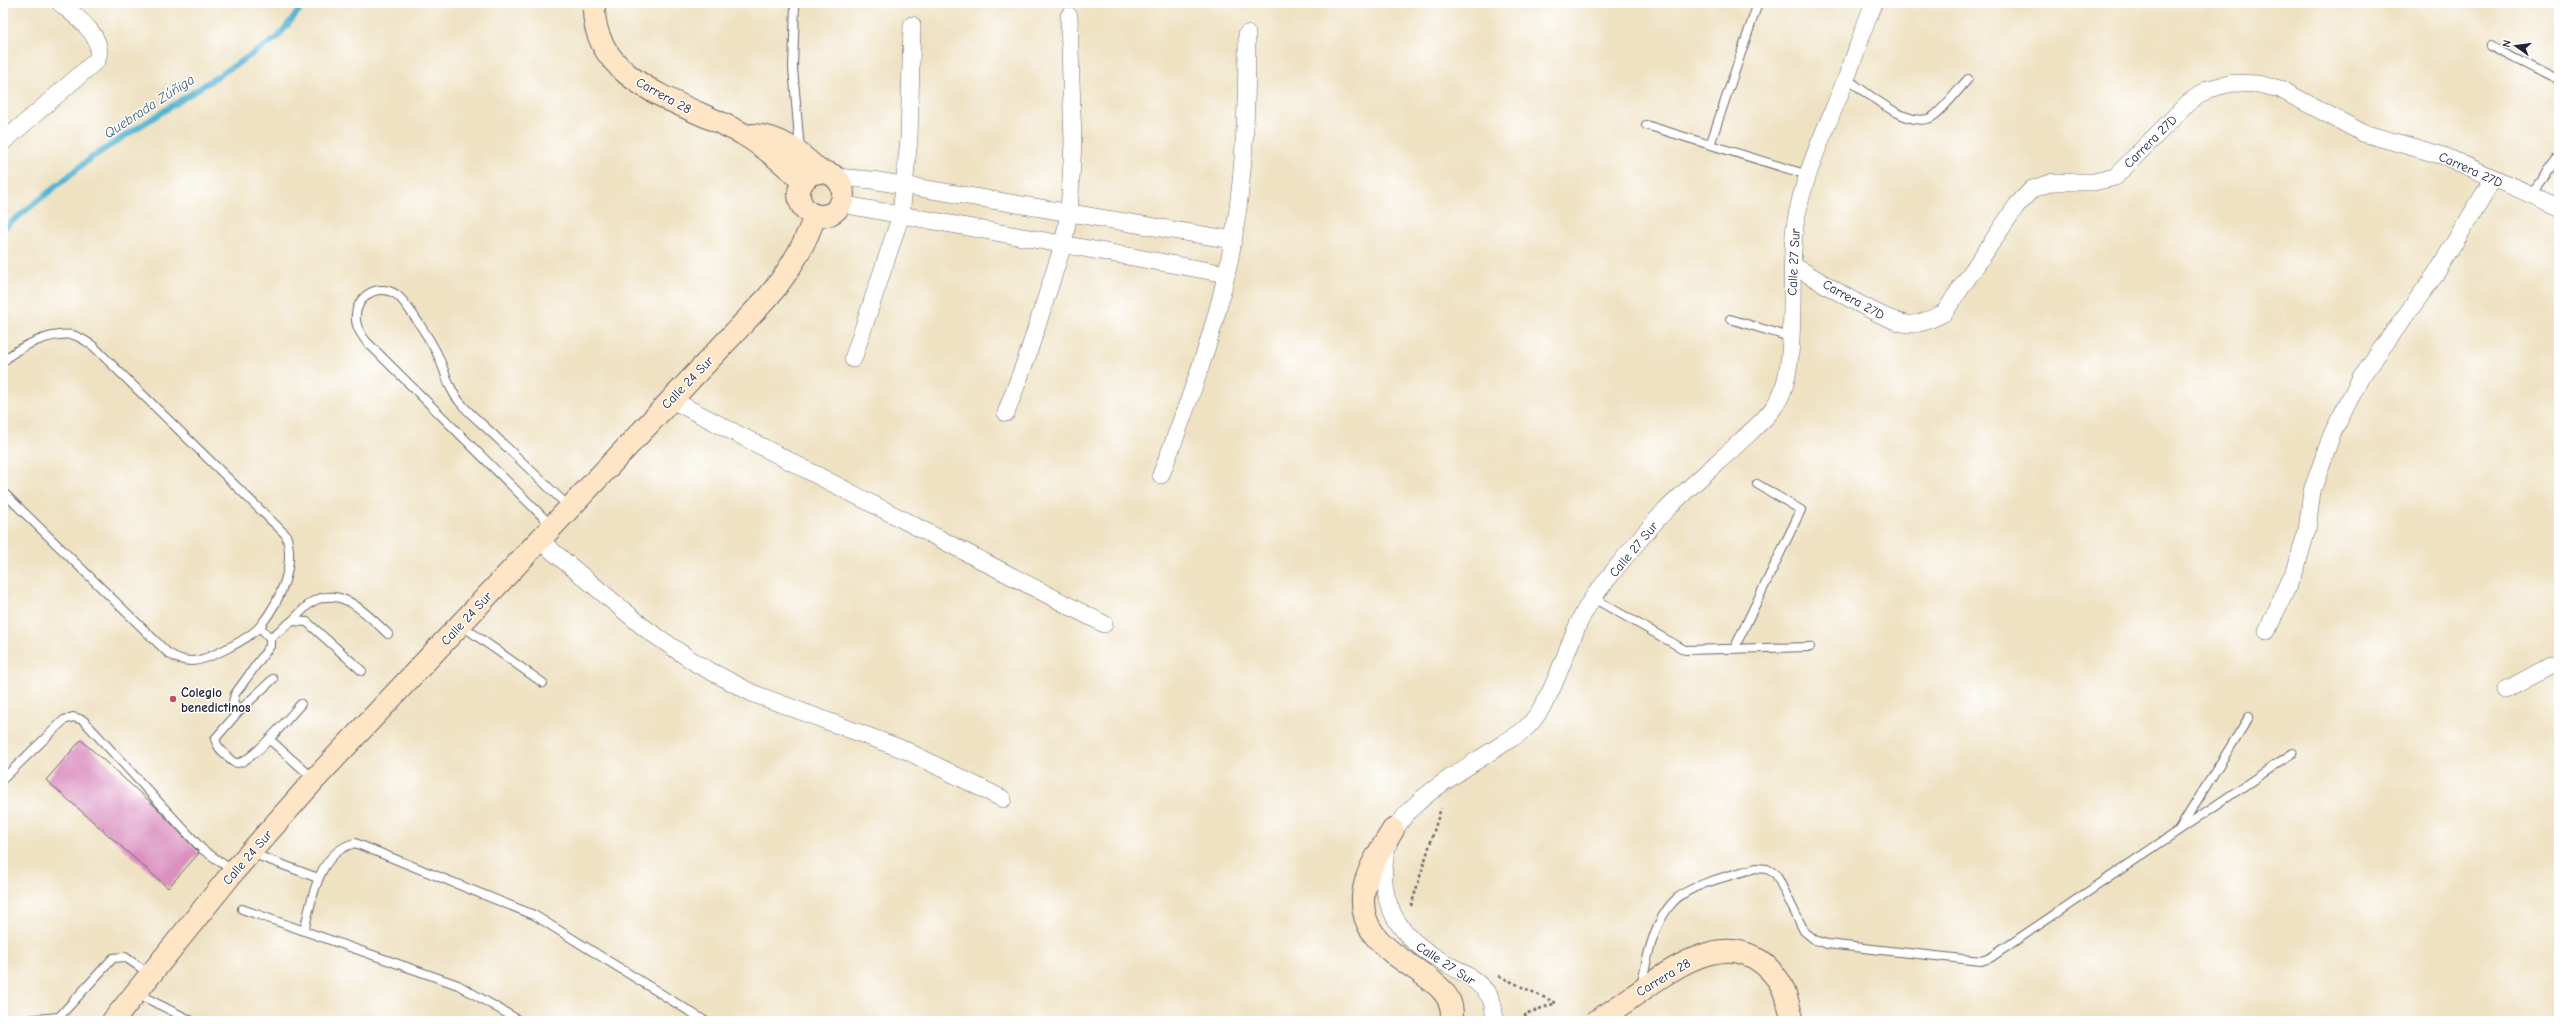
<svg xmlns="http://www.w3.org/2000/svg" width="2562" height="1024" viewBox="0 0 2562 1024" font-family="'Comic Neue',sans-serif">
  <style>
    .lines { fill: none; stroke-linecap: round; stroke-linejoin: round }
    .stream { stroke: #55b4d4; stroke-width: 6 }
    .building { fill: #db90c0 }
    .lane-casing { stroke: #6a656b; stroke-width: 10 }
    .street-casing { stroke: #6a656b; stroke-width: 18 }
    .secondary-casing { stroke: #6a656b; stroke-width: 24 }
    .path { stroke: #6a656b; stroke-width: 2.5; stroke-dasharray: 3 3; stroke-linecap: butt }
    .lane { stroke: #fff; stroke-width: 8 }
    .street { stroke: #fff; stroke-width: 17 }
    .secondary { stroke: #fde5c5; stroke-width: 22 }
    .poi-dot { fill: #d1495b; stroke: #fff; stroke-width: 1.5 }
    .labels { text-anchor: middle; stroke-width: 3; stroke-linejoin: round; paint-order: stroke }
    .street-label { font-size: 13px; fill: #22223b; stroke: #fff }
    .poi-label { font-size: 13px; font-weight: bold; fill: #22223b; stroke: #fff; text-anchor: start }
    .water-label { font-size: 14px; font-style: italic; fill: #365c78; stroke: #fff }
  </style>
  <rect width="100%" height="100%" fill="#fff"/>
  <filter id="ink" filterUnits="userSpaceOnUse"><feTurbulence type="fractalNoise" baseFrequency=".025" numOctaves="2"/><feDisplacementMap in="SourceGraphic" scale="8" xChannelSelector="R" yChannelSelector="G"/><feConvolveMatrix kernelMatrix="1 2 1 2 8 2 1 2 1" color-interpolation-filters="sRGB"/></filter>
  <filter id="wash" filterUnits="userSpaceOnUse"><feTurbulence type="fractalNoise" baseFrequency=".012" numOctaves="4" result="noise"/><feDisplacementMap in="SourceGraphic" scale="16" xChannelSelector="R" yChannelSelector="G"/><feGaussianBlur stdDeviation="0.9" result="paint"/><feColorMatrix in="noise" values="0 0 0 0 0 0 0 0 0 0 0 0 0 0 0 0 0 1.4 0 .05"/><feComposite in="paint" operator="in"/></filter>
  <g filter="url(#wash)">
    <rect width="100%" height="100%" fill="#efe2c3"/>
    <g class="lines">
      <!-- stream -->
      <polyline class="stream" points="3,229 91,158 277,38 305,3"/>
    </g>
    <g id="blocks">
      <!-- building -->
      <polygon class="building" points="81,740 157,808 199,853 168,888 46,780"/>
    </g>
  </g>
  <g filter="url(#ink)">
    <use href="#blocks" fill-opacity="0" stroke="#6a656b" stroke-width="1"/>
    <g class="lines">
      <!-- lane casing -->
      <g class="lane-casing">
        <g id="lane">
          <polyline points="795,3 793,68 800,150"/>
          <polyline points="2490,46 2559,81"/>
          <path d="M1846 78C1865 91 1913 134 1935 115 1947 105 1957 91 1968 79"/>
          <polyline points="1646,125 1808,175"/>
          <polyline points="1710,145 1758,3"/>
          <polyline points="2530,195 2559,156"/>
          <polyline points="1730,319 1790,337"/>
          <path d="M3 362C18 346 51 332 73 335 80 337 87 342 92 345L286 535C296 566 280 601 261 625 251 638 207 661 191 661 182 661 176 658 168 653L3 492"/>
          <path d="M551 525 366 341C363 337 360 333 358 328 348 304 374 279 397 295 406 302 434 345 439 358 446 373 448 388 459 401 469 414 483 424 494 435 519 459 544 483 569 507"/>
          <polyline points="1593,598 1685,650 1810,647"/>
          <path d="M292 621C298 615 305 607 312 602 342 584 368 616 388 634"/>
          <polyline points="461,625 543,683"/>
          <polyline points="270,638 292,621 307,622 362,671"/>
          <polyline points="1734,649 1801,510 1757,484"/>
          <path d="M273 679 239 711 215 739C217 746 220 749 225 754 229 758 232 763 237 763 252 763 290 716 301 704"/>
          <polyline points="239,711 233,702 235,694 270,646 270,638 260,627"/>
          <polyline points="269,739 314,779"/>
          <polyline points="3,779 64,720 73,717 83,720 202,849 233,871"/>
          <polyline points="2180,828 2249,717"/>
          <polyline points="251,853 318,878"/>
          <polyline points="242,909 458,985 520,1021"/>
          <path d="M304 931C312 899 318 852 355 843L534 915 705 1021"/>
          <path d="M1641 986C1647 959 1653 922 1674 901 1690 884 1733 875 1756 868L1767 869 1776 874 1804 931 1815 940 1827 944 1981 961 1990 958 2293 753"/>
          <polyline points="138,994 192,1021"/>
          <polyline points="15,1021 59,1017 113,958 125,957 150,974"/>
        </g>
      </g>
      <!-- street casing -->
      <g class="street-casing">
        <g id="street">
          <path d="M3 142 97 60C106 36 75 16 60 3"/>
          <polyline points="836,177 872,180 1233,240"/>
          <polyline points="841,204 1226,274"/>
          <path d="M1792 265C1816 278 1885 323 1909 324 1921 325 1933 318 1944 313L2017 205 2032 189 2053 182H2094L2115 177 2188 103 2208 89 2233 83 2258 84 2280 89 2363 133 2444 156 2559 207"/>
          <polyline points="853,359 901,215 909,139 912,25"/>
          <polyline points="670,399 1104,624"/>
          <polyline points="1006,413 1027,357 1063,245 1069,213 1073,143 1069,16"/>
          <path d="M1161 475C1186 409 1211 344 1226 276 1244 197 1247 115 1247 34"/>
          <polyline points="539,540 646,629 697,664 752,693 905,750 1003,799"/>
          <polyline points="2267,631 2296,568 2307,530 2312,491 2332,434 2361,377 2435,275 2493,179"/>
          <polyline points="2506,690 2552,665 2559,665"/>
          <path d="M1495 1021C1494 1013 1494 1004 1490 997 1479 979 1457 970 1440 960 1399 937 1376 901 1386 852 1396 803 1463 771 1501 745 1510 739 1520 734 1527 727 1559 695 1567 632 1595 595 1617 567 1639 538 1663 513 1688 488 1715 465 1741 441 1754 428 1770 416 1779 399 1799 362 1788 272 1795 226 1803 174 1827 127 1846 79 1856 54 1863 28 1874 3"/>
        </g>
      </g>
      <!-- secondary casing -->
      <g class="secondary-casing">
        <g id="secondary">
          <path d="M594 3C590 84 687 103 743 134 765 147 784 164 803 181"/>
          <path d="M753 135C781 136 800 153 819 171"/>
          <circle cx="821" cy="194" r="22"/>
          <path d="M1393 830C1383 846 1371 863 1366 881 1342 963 1464 967 1451 1021"/>
          <path d="M113 1021 234 871 315 779 768 297C789 272 804 247 815 216"/>
          <path d="M1596 1021C1647 993 1726 905 1779 981 1786 991 1789 1009 1793 1021"/>
        </g>
      </g>
      <!-- path -->
      <g class="path">
        <polyline points="1411,906 1441,808"/>
        <polyline points="1499,976 1556,1003 1525,1014 1526,1021"/>
      </g>
      <!-- lane -->
      <use href="#lane" class="lane"/>
      <!-- street -->
      <use href="#street" class="street"/>
      <!-- secondary -->
      <use href="#secondary" class="secondary"/>
    </g>
  </g>
  <!-- markers -->
  <circle class="poi-dot" cx="173" cy="699" r="4"/>
  <g class="labels">
    <!-- street labels -->
    <g class="street-label">
      <text transform="translate(664 95) rotate(29)" y="5">Carrera 28</text>
      <text transform="translate(2150 141) rotate(-45)" y="5">Carrera 27D</text>
      <text transform="translate(2471 169) rotate(24)" y="5">Carrera 27D</text>
      <text transform="translate(1793 262) rotate(-87)" y="5">Calle 27 Sur</text>
      <text transform="translate(1854 299) rotate(29)" y="5">Carrera 27D</text>
      <text transform="translate(687 382) rotate(-46)" y="5">Calle 24 Sur</text>
      <text transform="translate(1633 549) rotate(-50)" y="5">Calle 27 Sur</text>
      <text transform="translate(466 618) rotate(-47)" y="5">Calle 24 Sur</text>
      <text transform="translate(247 857) rotate(-49)" y="5">Calle 24 Sur</text>
      <text transform="translate(1446 963) rotate(33)" y="5">Calle 27 Sur</text>
      <text transform="translate(1663 977) rotate(-31)" y="5">Carrera 28</text>
    </g>
    <!-- poi labels -->
    <g class="poi-label">
      <text x="181" y="697">Colegio<tspan x="181" dy="15">benedictinos</tspan></text>
    </g>
    <!-- water labels -->
    <g class="water-label">
      <text transform="translate(149 106) rotate(-33)" y="5">Quebrada Zúñiga</text>
    </g>
  </g>
  <!-- margin -->
  <rect width="2562" height="1024" fill="none" stroke="#fff" stroke-width="16"/>
  <!-- north arrow -->
  <g transform="translate(2516 46) rotate(284)" stroke="#ffffff" stroke-width="3" paint-order="stroke">
  <path d="M0-3L7 15L0 10L-7 15Z" fill="#22223b"/>
  <text y="-6" font-size="11" font-weight="bold" text-anchor="middle" fill="#22223b">N</text>
  </g>
</svg>
